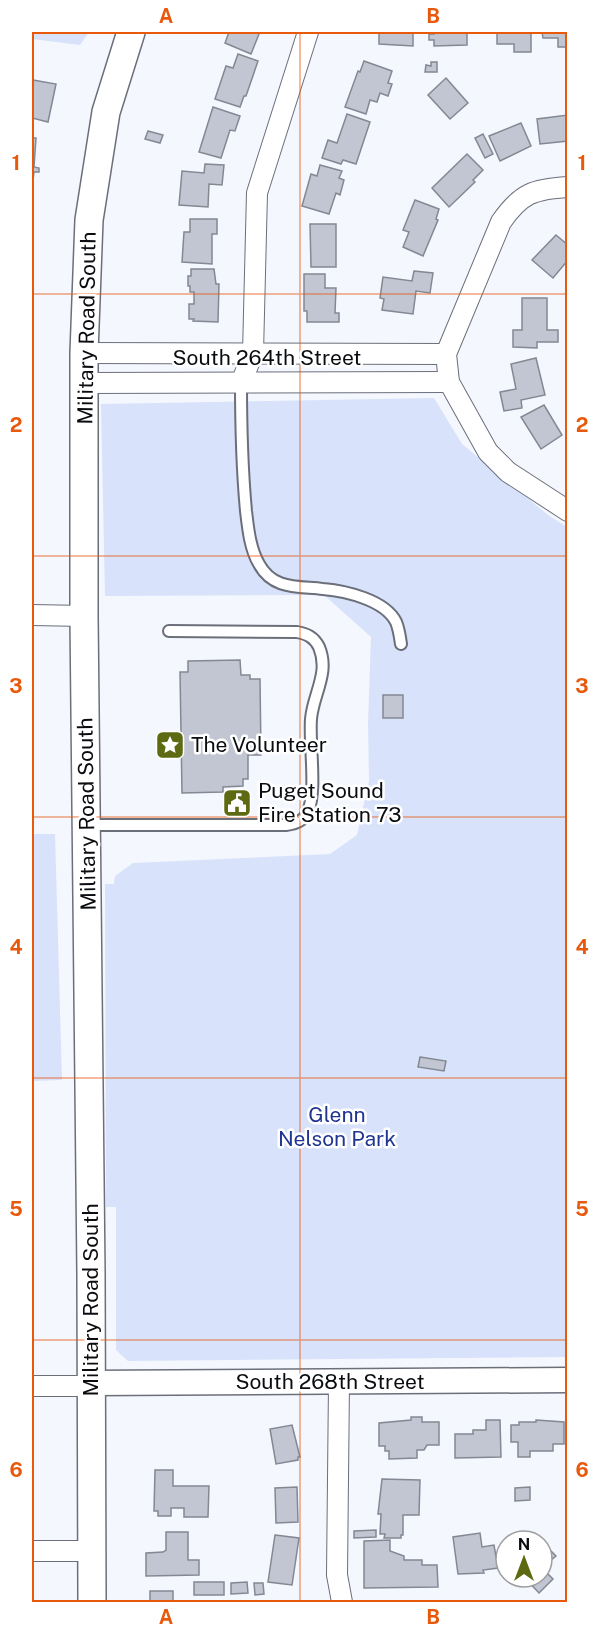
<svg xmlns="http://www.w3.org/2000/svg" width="599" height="1634" viewBox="0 0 599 1634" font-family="'Public Sans',sans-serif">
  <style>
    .green { fill: #d8e2fa }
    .building { fill: #c1c6d2; stroke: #838893; stroke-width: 1.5 }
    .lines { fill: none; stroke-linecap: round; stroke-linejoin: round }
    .service-casing { stroke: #6b6f7a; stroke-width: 14 }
    .minor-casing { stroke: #6b6f7a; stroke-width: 22 }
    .tertiary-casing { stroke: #6b6f7a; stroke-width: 27 }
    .secondary-casing { stroke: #6b6f7a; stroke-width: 30 }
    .service { stroke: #fff; stroke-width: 10 }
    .minor { stroke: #fff; stroke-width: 20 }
    .tertiary { stroke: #fff; stroke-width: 24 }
    .secondary { stroke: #fff; stroke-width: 27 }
    .grid { fill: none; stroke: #e8590c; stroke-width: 1.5; stroke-opacity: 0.55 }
    .labels { text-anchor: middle; stroke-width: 5; stroke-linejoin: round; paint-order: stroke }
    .street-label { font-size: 21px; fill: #0a0c10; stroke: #fff }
    .poi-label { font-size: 21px; fill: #0a0c10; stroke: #fff; text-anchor: start }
    .park-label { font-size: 21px; fill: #203592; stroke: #fff }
    .neatline { fill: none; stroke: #e8590c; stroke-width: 2 }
    .grid-label { font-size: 20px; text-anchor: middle; font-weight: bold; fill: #e8590c }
  </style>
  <rect width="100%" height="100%" fill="#f4f7fe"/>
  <!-- green -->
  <g class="green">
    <polygon points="32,32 89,32 80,45 32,39"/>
    <polygon points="434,398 462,444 548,515 567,527 567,1357 128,1361 116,1350 116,1207 106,1207 105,884 114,884 115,876 133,863 330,854 357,835 369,781 368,723 371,637 324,595 105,596 101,404"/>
    <polygon points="32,834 55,834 62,1080 32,1081"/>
  </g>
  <!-- building -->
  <g class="building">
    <polygon points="229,32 256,32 259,34 251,54 225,43"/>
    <polygon points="379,32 413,32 413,46 379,44"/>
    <polygon points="434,32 467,32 467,45 434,46 434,40 429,40 429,34 434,34"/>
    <polygon points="497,32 531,32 531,52 514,52 514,44 497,44"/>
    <polygon points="542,32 568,32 568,47 558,47 558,38 543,38"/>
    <polygon points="238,54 258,61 246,96 244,96 240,107 215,99 226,66 233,68"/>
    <polygon points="364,61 392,71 388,83 392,84 388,96 380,93 377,102 370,100 366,114 345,107 358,71 360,72"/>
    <polygon points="431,62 437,62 437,72 425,72 426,65 431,66"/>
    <polygon points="446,78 468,103 450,119 428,95"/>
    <polygon points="33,80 56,84 48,122 32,118"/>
    <polygon points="213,107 240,116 235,131 230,130 221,158 199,152"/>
    <polygon points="347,114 370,122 356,164 343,160 341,164 322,158 328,140 337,143"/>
    <polygon points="568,115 568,141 540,144 537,119"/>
    <polygon points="521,123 531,146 500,161 489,136"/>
    <polygon points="148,131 163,135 160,143 145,139"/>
    <polygon points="483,134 493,154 485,158 475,138"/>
    <polygon points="32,138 36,138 34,167 39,168 39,172 34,172 33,180 32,180"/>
    <polygon points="467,154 483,170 473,180 475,182 449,207 432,188"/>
    <polygon points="205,164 224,165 222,185 209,184 208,207 179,205 182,171 204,173"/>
    <polygon points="320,165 342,171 339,178 344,180 340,195 336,193 329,214 302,206 311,174 317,176"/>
    <polygon points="415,200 439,209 436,219 438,220 423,256 403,247 409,232 403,230"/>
    <polygon points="190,219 217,219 217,234 212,234 212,264 182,262 184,232 190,232"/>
    <polygon points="310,224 336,224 336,267 311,267"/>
    <polygon points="556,235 568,245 568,260 553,278 532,260"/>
    <polygon points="191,269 214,269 216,284 219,284 218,322 193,321 194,319 189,319 189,304 194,304 194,292 190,292 190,286 188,286 188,276 191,276"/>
    <polygon points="414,271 433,273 430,293 416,291 413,314 382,310 384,299 380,298 383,277 412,281"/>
    <polygon points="304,274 325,274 325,288 336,288 335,313 339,313 339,322 307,322 307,311 304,311"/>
    <polygon points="522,298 547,298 547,330 558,330 558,342 537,342 537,348 513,347 513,330 522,330"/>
    <polygon points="536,358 545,395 521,400 522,408 504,411 500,392 516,389 511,364"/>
    <polygon points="544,405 562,435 541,449 521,417"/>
    <polygon points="240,660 241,675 250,675 250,679 260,679 261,755 248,755 248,779 243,779 243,786 223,787 223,792 182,793 180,672 188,672 188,661"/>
    <rect x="383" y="695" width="20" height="23"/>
    <polygon points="420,1057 446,1061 444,1071 418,1067"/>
    <polygon points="411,1417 422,1417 422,1422 439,1422 439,1445 427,1445 424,1450 417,1450 417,1458 389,1459 389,1451 385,1451 385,1446 379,1446 379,1423 411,1420"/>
    <polygon points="486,1420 500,1420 501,1457 455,1458 455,1434 473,1434 473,1430 486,1430"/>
    <polygon points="536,1420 564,1422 564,1444 553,1444 553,1451 530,1451 530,1457 518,1457 518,1442 511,1442 511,1425 519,1425 519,1422 536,1422"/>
    <polygon points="292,1425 300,1457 298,1457 298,1460 276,1464 270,1429"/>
    <polygon points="155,1470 173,1470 173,1486 209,1486 208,1517 184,1517 184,1508 171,1508 171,1516 158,1516 158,1511 154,1511"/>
    <polygon points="382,1479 420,1480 419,1515 403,1515 403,1535 401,1535 401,1538 384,1538 385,1534 380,1534 381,1514 378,1514"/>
    <polygon points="297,1487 298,1522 276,1523 275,1488"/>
    <polygon points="530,1487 530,1500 515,1501 515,1488"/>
    <polygon points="376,1530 376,1537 354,1538 354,1531"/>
    <polygon points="166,1532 188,1532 188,1560 199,1560 199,1575 146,1576 146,1553 163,1552 166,1550"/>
    <polygon points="480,1533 482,1547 494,1545 498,1568 483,1570 484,1573 458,1574 453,1537"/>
    <polygon points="275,1535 299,1538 292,1585 268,1582"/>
    <polygon points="390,1540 390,1551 404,1556 404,1560 422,1560 422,1565 437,1565 438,1587 364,1588 364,1541"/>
    <polygon points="542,1542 556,1556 542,1568 553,1579 539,1593 524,1577 542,1577"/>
    <rect x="194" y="1582" width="30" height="13"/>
    <polygon points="247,1582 248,1593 231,1594 231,1583"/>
    <polygon points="254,1583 263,1583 264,1594 255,1595"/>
    <rect x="150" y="1591" width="23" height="11"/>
  </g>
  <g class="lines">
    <!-- service casing -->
    <g class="service-casing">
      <g id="service">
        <path d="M241 383C241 426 242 468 246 511 248 528 250 549 259 564 273 590 298 586 323 589 346 591 385 600 396 622 399 629 400 637 401 644"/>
        <path d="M87 825H286C296 824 304 821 308 811 317 792 309 742 311 719 313 694 330 673 319 647 314 637 307 634 297 632L169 631"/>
      </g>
    </g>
    <!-- minor casing -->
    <g class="minor-casing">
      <g id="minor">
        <path d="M568 187C534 189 521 193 501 222L446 354 449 382 488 452 508 472 568 511"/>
        <polyline points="84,353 446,354"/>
        <polyline points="84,383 449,382"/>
        <polyline points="241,383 253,353 257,193 308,32"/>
        <polyline points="32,615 84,616"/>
        <polyline points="339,1382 337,1575 342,1602"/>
        <polyline points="32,1386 92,1386"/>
        <polyline points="32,1551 92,1551"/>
      </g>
    </g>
    <!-- tertiary casing -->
    <g class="tertiary-casing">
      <polyline id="tertiary" points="92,1383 568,1380"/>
    </g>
    <!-- secondary casing -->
    <g class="secondary-casing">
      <polyline id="secondary" points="92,1602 91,1274 84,616 84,353 89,220 106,112 131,32"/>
    </g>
    <!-- service -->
    <use href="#service" class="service"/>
    <!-- minor -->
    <use href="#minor" class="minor"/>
    <!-- tertiary -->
    <use href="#tertiary" class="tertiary"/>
    <!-- secondary -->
    <use href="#secondary" class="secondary"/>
  </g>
  <!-- grid -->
  <path class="grid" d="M300 32V1602M32 294H568M32 556H568M32 817H568M32 1078H568M32 1340H568"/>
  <!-- icons -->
  <defs>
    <g id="sight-square" transform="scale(1.5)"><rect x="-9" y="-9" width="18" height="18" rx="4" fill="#5d6a12" stroke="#fff"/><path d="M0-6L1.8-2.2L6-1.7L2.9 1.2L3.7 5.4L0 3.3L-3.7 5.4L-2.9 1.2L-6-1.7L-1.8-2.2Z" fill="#fff"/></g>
    <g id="civic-square" transform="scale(1.5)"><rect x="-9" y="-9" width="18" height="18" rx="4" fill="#5d6a12" stroke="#fff"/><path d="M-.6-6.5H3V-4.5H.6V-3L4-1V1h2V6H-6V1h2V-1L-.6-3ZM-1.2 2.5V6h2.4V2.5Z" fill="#fff"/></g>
  </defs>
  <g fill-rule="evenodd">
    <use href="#sight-square" x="170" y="745"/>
    <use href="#civic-square" x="237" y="803"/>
  </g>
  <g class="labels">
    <!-- street labels -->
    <g class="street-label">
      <text transform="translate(87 328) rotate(-89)" y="7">Military Road South</text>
      <text x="267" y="365">South 264th Street</text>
      <text transform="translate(87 814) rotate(-91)" y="7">Military Road South</text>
      <text transform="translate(91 1300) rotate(-90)" y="7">Military Road South</text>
      <text x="330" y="1389">South 268th Street</text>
    </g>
    <!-- poi labels -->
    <g class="poi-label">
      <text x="191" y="752">The Volunteer</text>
      <text x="258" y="798">Puget Sound<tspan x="258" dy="24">Fire Station 73</tspan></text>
    </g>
    <!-- park labels -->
    <g class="park-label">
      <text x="337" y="1122">Glenn<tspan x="337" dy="24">Nelson Park</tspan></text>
    </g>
  </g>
  <!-- border -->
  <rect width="599" height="1634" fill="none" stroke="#ffffff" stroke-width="66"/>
  <!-- north arrow -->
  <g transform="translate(524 1559)"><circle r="28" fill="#ffffff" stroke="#9d9e9f" stroke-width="1.5"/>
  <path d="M0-4.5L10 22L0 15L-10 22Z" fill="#5d6a12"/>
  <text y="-9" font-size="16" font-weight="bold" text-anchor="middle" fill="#0a0c10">N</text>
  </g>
  <rect x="33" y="33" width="533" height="1568" class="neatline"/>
  <g class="grid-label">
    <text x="166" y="23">A</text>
    <text x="433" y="23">B</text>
    <text x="16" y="170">1</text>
    <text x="582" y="170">1</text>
    <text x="16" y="432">2</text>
    <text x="582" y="432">2</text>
    <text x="16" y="693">3</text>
    <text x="582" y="693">3</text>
    <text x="16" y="954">4</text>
    <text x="582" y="954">4</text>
    <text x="16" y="1216">5</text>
    <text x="582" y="1216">5</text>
    <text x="16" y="1477">6</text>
    <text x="582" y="1477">6</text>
    <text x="166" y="1624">A</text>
    <text x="433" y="1624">B</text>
  </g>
</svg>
